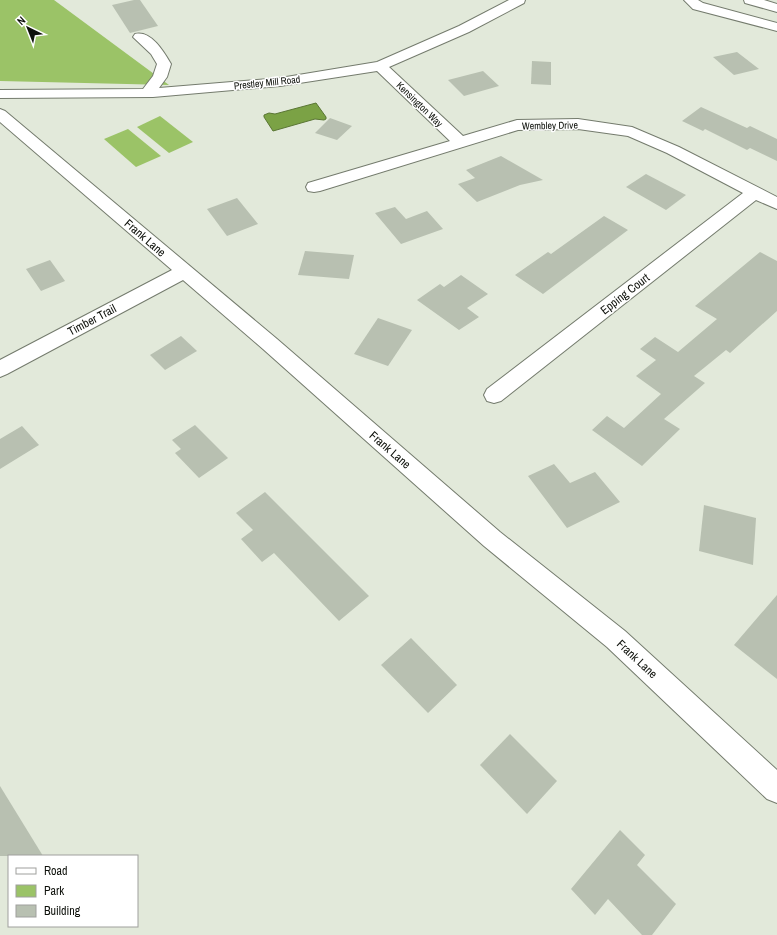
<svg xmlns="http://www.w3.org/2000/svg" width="777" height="935" viewBox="0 0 777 935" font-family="'Archivo Narrow',sans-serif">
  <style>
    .green { fill: #9bc367 }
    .water { fill: #7ba245; stroke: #5a7634 }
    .building { fill: #b8c0b1 }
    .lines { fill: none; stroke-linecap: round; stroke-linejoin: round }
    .minor-casing { stroke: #747b6d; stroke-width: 2 }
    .minor { fill: #fff; fill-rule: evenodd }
    .labels { text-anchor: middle; stroke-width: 3; stroke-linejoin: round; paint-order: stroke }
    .far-street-label { font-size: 10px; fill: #0e110b; stroke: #fff }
    .street-label { font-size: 12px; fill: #0e110b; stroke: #fff }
  </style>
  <rect width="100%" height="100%" fill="#e2e9da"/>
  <!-- green -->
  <g class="green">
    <polygon points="0,0 54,0 169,85 0,81"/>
    <polygon points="160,116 193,142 169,153 137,127"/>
    <polygon points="128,129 161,156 136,167 104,139"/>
  </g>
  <!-- water -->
  <polygon class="water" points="316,103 326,117 326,119 324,120 315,119 273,131 264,117 264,115 269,113 275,114"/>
  <!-- building -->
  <g class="building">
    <polygon points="134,0 140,0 158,26 130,33 112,5"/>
    <polygon points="737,52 759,69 734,75 713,57"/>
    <polygon points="532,61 551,62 551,85 531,84"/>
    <polygon points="483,71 499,86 464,96 448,80"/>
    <polygon points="701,107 747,128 750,126 777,139 777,161 750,148 747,150 705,129 703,131 682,121"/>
    <polygon points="330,118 352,126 337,140 315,133"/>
    <polygon points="501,156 543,180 520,185 477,202 458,184 475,178 466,170"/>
    <polygon points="646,174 686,195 666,210 626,187"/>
    <polygon points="237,198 258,224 227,236 207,209"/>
    <polygon points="395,207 406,219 427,211 443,229 401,244 375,213"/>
    <polygon points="604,216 628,230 543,294 515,275 548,252 551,254"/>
    <polygon points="305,251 354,255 349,279 298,275"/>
    <polygon points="760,252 777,261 777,311 730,353 726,350 694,376 705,383 664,419 680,429 642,466 592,430 607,416 624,428 661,394 636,376 656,360 640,349 655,337 678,352 717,319 695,306"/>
    <polygon points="50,260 65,281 41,291 26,269"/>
    <polygon points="461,275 488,294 467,308 479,317 459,330 417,300 440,284 444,287"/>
    <polygon points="378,318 412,330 388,366 354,354"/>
    <polygon points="181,336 197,351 165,370 150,355"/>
    <polygon points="195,425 228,458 199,478 175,453 181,449 172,440"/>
    <polygon points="22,426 39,445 0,469 0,439"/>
    <polygon points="554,464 570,483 595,472 620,502 567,528 528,476"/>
    <polygon points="265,492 369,596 339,621 274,553 262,562 241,539 253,530 236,513"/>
    <polygon points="704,505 756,518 753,565 699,551"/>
    <polygon points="777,595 777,679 734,645"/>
    <polygon points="411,638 457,685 428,713 381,665"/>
    <polygon points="510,734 557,781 527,814 480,765"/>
    <polygon points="0,786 43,856 0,856"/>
    <polygon points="620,830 645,855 637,865 676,904 652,935 642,935 608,899 595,915 571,889"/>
  </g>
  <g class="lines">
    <!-- minor casing -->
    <g class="minor-casing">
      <g id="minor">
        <path d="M509 0H525L524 3 469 32 389 67 463 136 517 120 578 119 632 127 679 147 777 197V209L756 200 501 401 494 403 487 401 484 395 487 389 743 193 667 153 628 136 578 129 518 130 320 191 314 192 308 191 306 187 308 183 450 141 377 71 280 86 153 97 0 98V90L143 89 153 76 157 64 151 54 133 37 135 34C151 30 164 52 171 64L167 77 159 88 280 78 377 62 459 26Z"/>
        <polygon points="684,0 698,0 703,3 777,23 777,31 693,9"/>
        <polygon points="744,0 764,0 777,4 777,12 745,3"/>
        <polygon points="0,109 5,111 277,339 500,532 625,631 777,770 777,803 767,799 607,647 484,546 263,349 183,280 7,374 0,377 0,360 172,270 0,122"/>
      </g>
    </g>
    <!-- minor -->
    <use href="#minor" class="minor"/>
  </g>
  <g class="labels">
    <!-- far-street labels -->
    <g class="far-street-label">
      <text transform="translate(267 82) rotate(-6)" y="4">Prestley Mill Road</text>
      <text transform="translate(420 104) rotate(44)" y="4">Kensington Way</text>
      <text transform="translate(550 125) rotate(-1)" y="4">Wembley Drive</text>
    </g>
    <!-- street labels -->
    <g class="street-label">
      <text transform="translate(145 238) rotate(41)" y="4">Frank Lane</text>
      <text transform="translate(625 294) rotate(-38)" y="4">Epping Court</text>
      <text transform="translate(92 320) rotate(-28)" y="4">Timber Trail</text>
      <text transform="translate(390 450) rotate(41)" y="4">Frank Lane</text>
      <text transform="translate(637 659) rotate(43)" y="4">Frank Lane</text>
    </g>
  </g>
  <!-- legend -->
  <rect x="8" y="855" width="130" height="72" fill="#ffffff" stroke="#9fa09d"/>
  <rect x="16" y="868" width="20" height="6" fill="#ffffff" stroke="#9fa09d"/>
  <text x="44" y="875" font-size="12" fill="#0e110b">Road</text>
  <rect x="16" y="885" width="20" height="12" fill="#9bc367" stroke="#9fa09d"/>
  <text x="44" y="895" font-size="12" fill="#0e110b">Park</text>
  <rect x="16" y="905" width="20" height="12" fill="#b8c0b1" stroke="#9fa09d"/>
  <text x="44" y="915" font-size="12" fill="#0e110b">Building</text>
  <!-- north arrow -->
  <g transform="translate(28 28) rotate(317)" stroke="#ffffff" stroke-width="3" paint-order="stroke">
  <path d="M0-3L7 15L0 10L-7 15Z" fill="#0e110b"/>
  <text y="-6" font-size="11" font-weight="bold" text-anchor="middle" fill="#0e110b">N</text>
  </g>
</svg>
